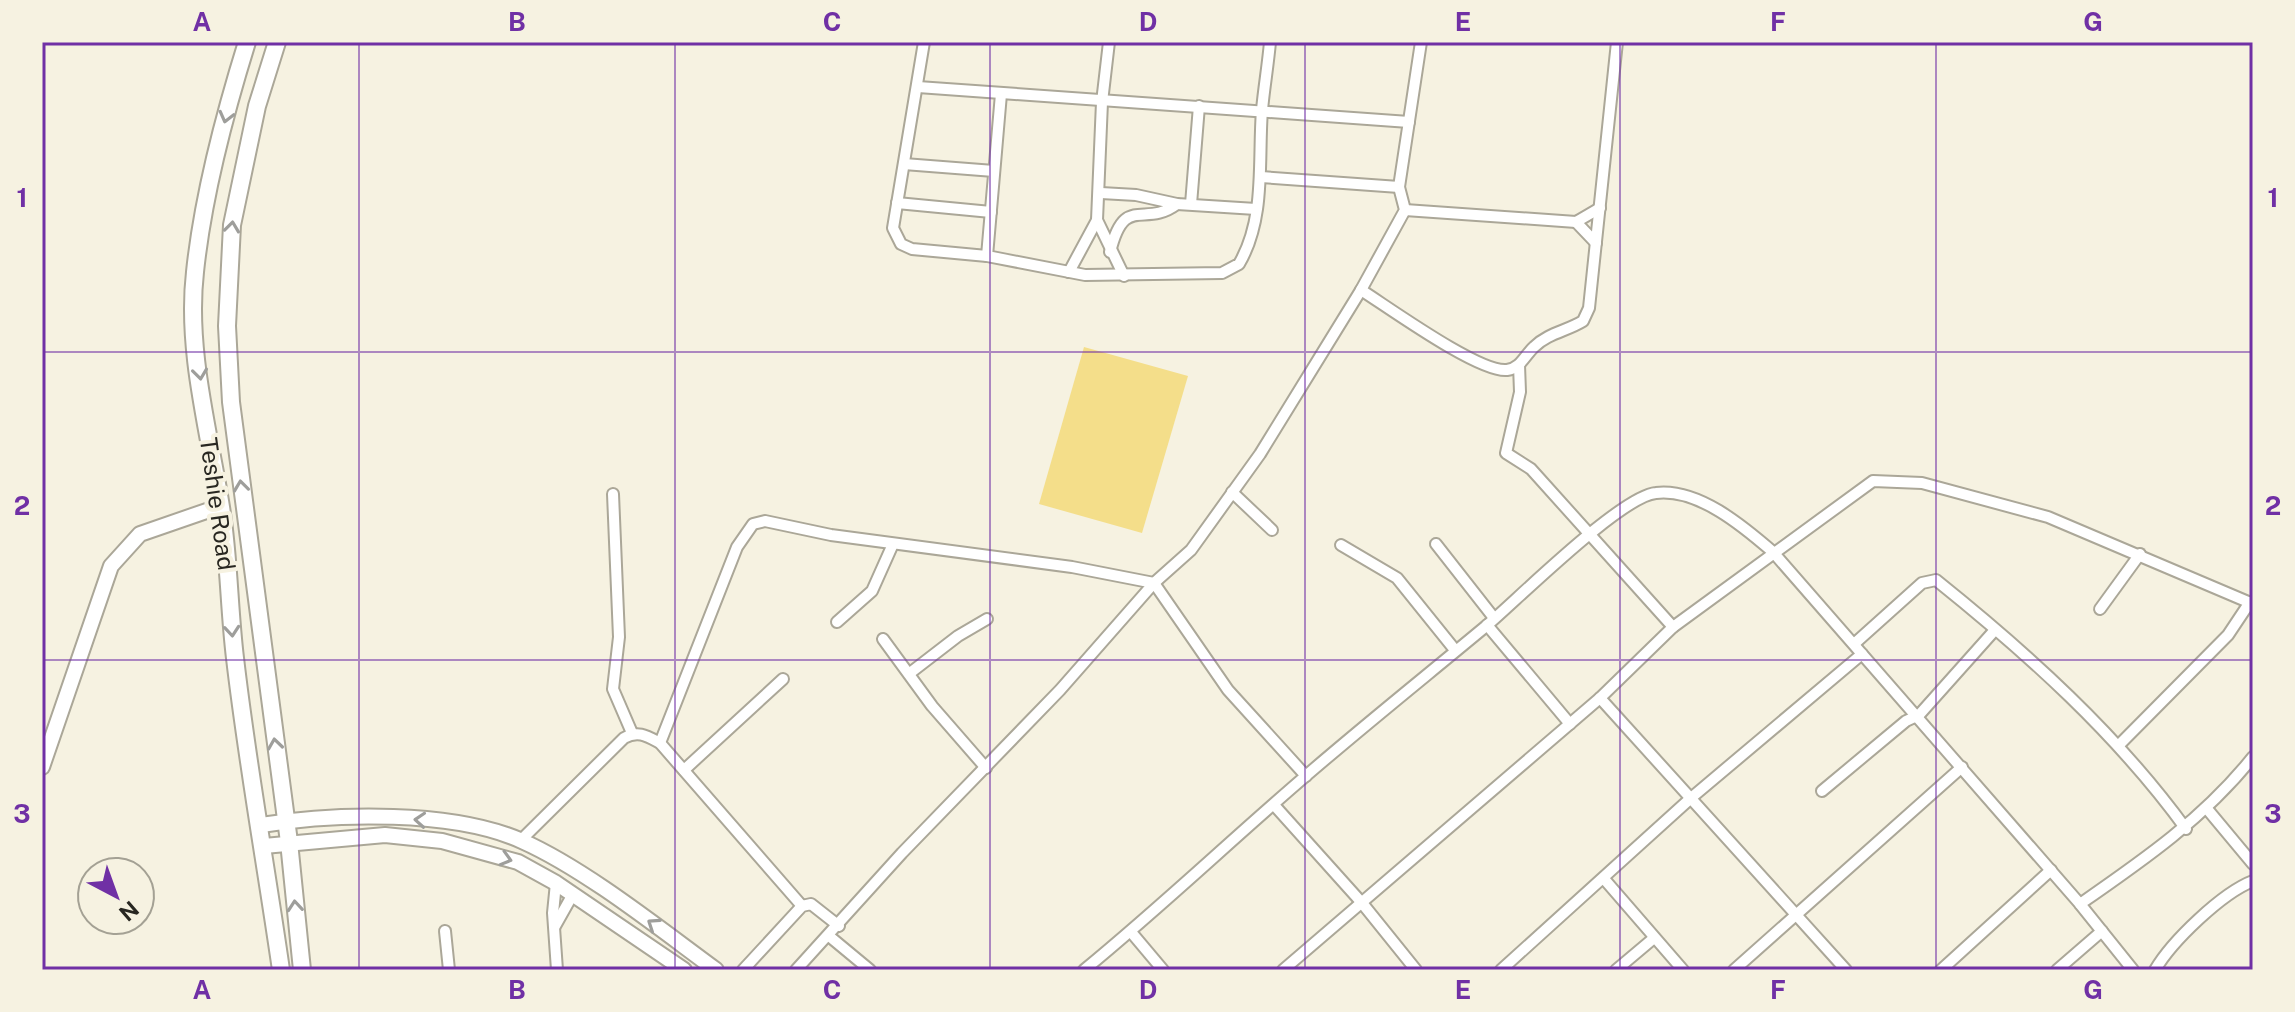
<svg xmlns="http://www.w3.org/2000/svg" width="2295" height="1012" viewBox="0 0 2295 1012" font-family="'Public Sans',sans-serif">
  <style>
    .green { fill: #f4de8a }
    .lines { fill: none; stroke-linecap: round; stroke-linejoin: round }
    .street-casing { stroke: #aba798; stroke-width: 14 }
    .secondary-casing { stroke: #aba798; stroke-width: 18 }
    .primary-casing { stroke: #aba798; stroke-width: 20 }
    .street { stroke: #fff; stroke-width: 10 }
    .secondary { stroke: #fff; stroke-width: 14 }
    .primary { stroke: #fff; stroke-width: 16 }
    .oneway { stroke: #9e9e9b }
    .grid { fill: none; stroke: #7030a5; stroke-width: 2; stroke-opacity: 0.55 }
    .labels { text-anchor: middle; stroke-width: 8; stroke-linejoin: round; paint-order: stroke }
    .street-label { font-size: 24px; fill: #282721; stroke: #f6f2e1 }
    .neatline { fill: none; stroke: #7030a5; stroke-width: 3 }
    .grid-label { font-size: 26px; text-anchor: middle; font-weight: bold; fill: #7030a5 }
  </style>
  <rect width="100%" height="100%" fill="#f6f2e1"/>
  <!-- green -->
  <polygon class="green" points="1084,347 1188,376 1142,533 1039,504"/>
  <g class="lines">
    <!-- street casing -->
    <g class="street-casing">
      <g id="street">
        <path d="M924 42 893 228 901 244 912 249 987 256 1085 275 1222 273 1239 264C1266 218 1258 161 1262 110 1264 88 1268 65 1270 42"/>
        <polyline points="1109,42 1102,102 1097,220 1124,276"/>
        <polyline points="918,87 1409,122"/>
        <polyline points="904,164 994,171"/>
        <polyline points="1261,177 1399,187"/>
        <polyline points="1101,193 1136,195 1177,204 1256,209"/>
        <polyline points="897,203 991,212"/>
        <polyline points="1191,204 1199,106"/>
        <polyline points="1405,210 1576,222 1600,208"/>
        <polyline points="1576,222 1596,243"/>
        <path d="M1110 252C1125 192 1144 229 1177 204"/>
        <polyline points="987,256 1001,94"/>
        <polyline points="1069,272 1097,220"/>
        <path d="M1361 290C1388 307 1479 373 1507 370 1521 368 1525 355 1534 347 1548 333 1567 331 1583 321L1589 308 1617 42"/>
        <polyline points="1519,365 1520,392 1506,453 1531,469 1673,627"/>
        <polyline points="1232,492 1272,530"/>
        <polyline points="613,494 619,637 613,689 632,733"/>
        <polyline points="1436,544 1494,618"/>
        <polyline points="1341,545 1397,578 1455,650"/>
        <polyline points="2100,609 2140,554"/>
        <polyline points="837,622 872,591 893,544"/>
        <polyline points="1487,625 1570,724"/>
        <polyline points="883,639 932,706 986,768"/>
        <path d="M1854 644 1922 583 1936 580C2027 653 2117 734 2186 829"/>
        <polyline points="910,673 958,636 987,619"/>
        <polyline points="1600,698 1846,970"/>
        <polyline points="660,743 737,547 753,524 765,521 831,535 1072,567 1154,583 1228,690 1306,776"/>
        <polyline points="2119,745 2228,635 2250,602"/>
        <polyline points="684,770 783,679"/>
        <polyline points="1822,791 1906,721 1919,715 1994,631"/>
        <polyline points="1274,805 1362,903 1416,970"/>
        <polyline points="2208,810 2253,864"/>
        <path d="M521 840 624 738C638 730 647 736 660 743L802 906"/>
        <polyline points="1605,880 1683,970"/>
        <polyline points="556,883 553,913 557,970"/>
        <polyline points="555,926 573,894"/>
        <polyline points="445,931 449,970"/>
        <polyline points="1131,932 1163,970"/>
        <polyline points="829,936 870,970"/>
        <polyline points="743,970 802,906 811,904 839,926"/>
        <polyline points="796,970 902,853 1060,690 1154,583 1191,550 1260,454 1361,290 1405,210 1399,187 1421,42"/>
        <path d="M1084 970C1161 907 1232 839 1308 774 1366 724 1426 676 1485 627 1517 600 1621 496 1656 493 1698 488 1743 526 1773 552L2080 904"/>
        <polyline points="1283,970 1600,698 1673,627 1873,481 1922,483 2048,517 2253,604"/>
        <polyline points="1501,970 1691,798 1862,654"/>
        <polyline points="1616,970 1654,938"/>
        <polyline points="1734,970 1962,767"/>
        <polyline points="1941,970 2051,870"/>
        <polyline points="2057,970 2102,931"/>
        <path d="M2133 970 2080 904C2145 859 2204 818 2253 757"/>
        <path d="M2155 970C2172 941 2222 893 2253 881"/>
      </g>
    </g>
    <!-- secondary casing -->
    <g class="secondary-casing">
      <g id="secondary">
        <polyline points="42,767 111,566 140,534 221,506"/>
        <path d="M261 825C335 813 453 810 522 841 585 869 660 929 716 970"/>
        <polyline points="264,846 385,835 442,841 518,862 556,883 684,970"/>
      </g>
    </g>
    <!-- primary casing -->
    <g class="primary-casing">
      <g id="primary">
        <path d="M247 42C224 116 203 195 195 272 186 350 209 431 221 507 229 557 229 608 235 658 247 762 266 866 281 970"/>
        <polyline points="277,42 257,106 232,225 227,326 231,402 289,842 302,970"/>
      </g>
    </g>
    <!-- street -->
    <use href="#street" class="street"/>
    <!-- secondary -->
    <use href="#secondary" class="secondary"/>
    <!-- primary -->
    <use href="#primary" class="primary"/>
  </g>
  <!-- one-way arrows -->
  <defs><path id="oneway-chevron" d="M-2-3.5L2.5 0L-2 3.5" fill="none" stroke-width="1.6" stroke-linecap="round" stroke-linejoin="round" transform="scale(2)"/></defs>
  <g class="oneway">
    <use href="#oneway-chevron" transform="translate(226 117) rotate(104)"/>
    <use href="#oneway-chevron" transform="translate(232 227) rotate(-83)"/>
    <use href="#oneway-chevron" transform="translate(200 374) rotate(83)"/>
    <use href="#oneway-chevron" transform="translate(241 486) rotate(-97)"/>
    <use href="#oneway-chevron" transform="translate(232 631) rotate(85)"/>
    <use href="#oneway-chevron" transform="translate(275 744) rotate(-98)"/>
    <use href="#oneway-chevron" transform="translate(420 820) rotate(-176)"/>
    <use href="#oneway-chevron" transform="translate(506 859) rotate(16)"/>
    <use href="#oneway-chevron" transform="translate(295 906) rotate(-95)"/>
    <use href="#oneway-chevron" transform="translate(653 924) rotate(-146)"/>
  </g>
  <!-- grid -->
  <path class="grid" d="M359 42V970M675 42V970M990 42V970M1305 42V970M1620 42V970M1936 42V970M42 352H2253M42 660H2253"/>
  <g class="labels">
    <!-- street labels -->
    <g class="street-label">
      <text transform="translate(217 504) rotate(82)" y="8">Teshie Road</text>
    </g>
  </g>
  <!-- border -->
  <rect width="2295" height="1012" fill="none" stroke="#f6f2e1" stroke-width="88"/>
  <!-- north arrow -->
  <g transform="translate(116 896) rotate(139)"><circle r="38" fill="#f6f2e1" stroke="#a4a194" stroke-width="2"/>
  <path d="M0-6L14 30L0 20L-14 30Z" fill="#7030a5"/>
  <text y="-12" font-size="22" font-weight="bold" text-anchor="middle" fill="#282721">N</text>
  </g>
  <rect x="44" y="44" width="2207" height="924" class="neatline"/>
  <g class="grid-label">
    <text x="202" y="31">A</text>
    <text x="517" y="31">B</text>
    <text x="832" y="31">C</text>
    <text x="1148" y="31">D</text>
    <text x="1463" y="31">E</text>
    <text x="1778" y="31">F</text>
    <text x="2093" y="31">G</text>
    <text x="22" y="207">1</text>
    <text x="2273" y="207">1</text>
    <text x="22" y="515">2</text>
    <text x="2273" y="515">2</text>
    <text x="22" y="823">3</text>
    <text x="2273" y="823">3</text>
    <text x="202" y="999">A</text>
    <text x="517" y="999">B</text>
    <text x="832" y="999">C</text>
    <text x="1148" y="999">D</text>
    <text x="1463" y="999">E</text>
    <text x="1778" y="999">F</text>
    <text x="2093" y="999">G</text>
  </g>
</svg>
